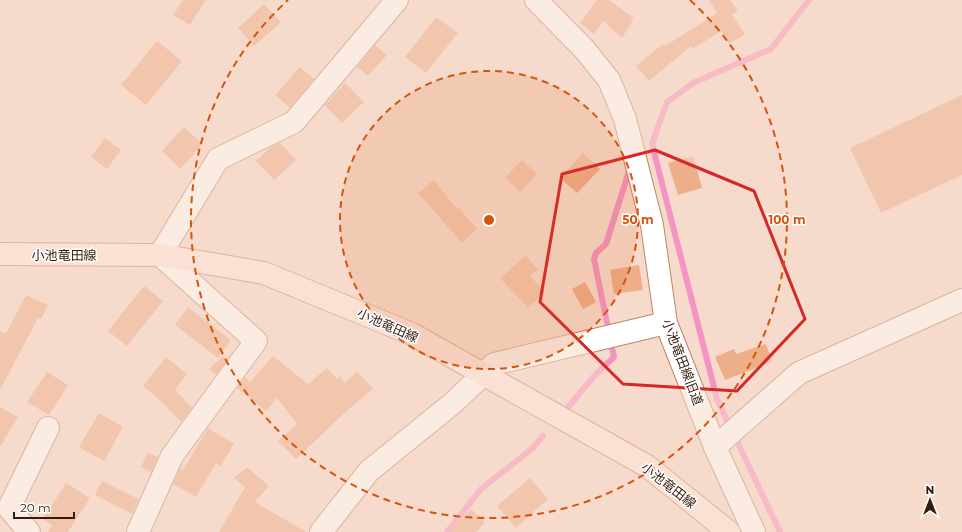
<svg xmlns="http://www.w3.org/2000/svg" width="962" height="532" viewBox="0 0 962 532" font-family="Montserrat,'Noto Sans JP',sans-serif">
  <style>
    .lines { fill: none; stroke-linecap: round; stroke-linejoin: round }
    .stream { stroke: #f494c0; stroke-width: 6 }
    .building { fill: #eeae88 }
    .street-casing { stroke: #c1845f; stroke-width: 24 }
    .secondary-casing { stroke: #c1845f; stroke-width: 24 }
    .street { stroke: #fff; stroke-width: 22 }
    .secondary { stroke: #ffe9dd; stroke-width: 22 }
    .marked { fill: none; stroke: #d62828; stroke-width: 3; stroke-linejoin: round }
    .ring { fill: none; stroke: #d6530c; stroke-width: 2; stroke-dasharray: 7 5 }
    .labels { text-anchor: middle; stroke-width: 3; stroke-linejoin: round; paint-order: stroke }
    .street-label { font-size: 13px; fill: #341c0d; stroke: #fff }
    .centre { fill: #d6530c; stroke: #fff; stroke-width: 2 }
    .ring-label { font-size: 12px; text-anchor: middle; font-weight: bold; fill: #d6530c; stroke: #fff; stroke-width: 3; stroke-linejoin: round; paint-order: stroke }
  </style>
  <rect width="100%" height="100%" fill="#f6dbcc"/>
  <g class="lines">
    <!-- stream -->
    <g class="stream">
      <polyline points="569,406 595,375 614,357 594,259 596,253 606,244 630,168"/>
      <polyline points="447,532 481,489 533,448 543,436"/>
      <polyline points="780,532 717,399 652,144 667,102 693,83 771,49 809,0"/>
    </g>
  </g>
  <!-- building -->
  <g class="building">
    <polygon points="183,0 206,0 190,25 173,15"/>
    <polygon points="597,0 609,0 634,18 622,38 603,21 594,34 580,23"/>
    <polygon points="709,0 730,0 738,11 732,15 745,34 729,44 721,31 693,49 691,46 649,81 636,66 663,44 665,46 717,13"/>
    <polygon points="264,4 281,22 254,46 238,28"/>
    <polygon points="436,17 458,33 426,73 405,57"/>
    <polygon points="157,41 182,61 146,105 121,85"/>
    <polygon points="375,45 387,55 368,76 357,67"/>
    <polygon points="300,67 314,79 290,108 275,95"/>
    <polygon points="345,83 364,102 342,123 325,105"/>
    <polygon points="962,95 962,175 881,213 850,148"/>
    <polygon points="184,127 203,144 180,169 162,151"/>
    <polygon points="105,138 121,150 107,169 91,157"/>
    <polygon points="280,143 296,160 274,180 256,161 271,147"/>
    <polygon points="583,153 600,169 577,193 560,178"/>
    <polygon points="693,156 702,188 678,195 668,163"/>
    <polygon points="522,160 537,174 520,192 505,178"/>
    <polygon points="434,180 457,209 459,208 477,229 462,243 418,193"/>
    <polygon points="526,256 538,270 530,276 545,292 528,308 500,278"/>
    <polygon points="639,265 643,290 614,294 610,270"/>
    <polygon points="585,282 596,302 583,309 572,289"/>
    <polygon points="144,286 163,301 127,346 108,331"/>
    <polygon points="26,295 48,305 41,319 38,318 0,390 0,331 6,334"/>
    <polygon points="188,307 231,340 218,358 175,325"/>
    <polygon points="766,344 772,362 725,380 715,357 734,349 736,354"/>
    <polygon points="223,356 227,360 216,375 209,369"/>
    <polygon points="273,356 308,384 327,368 337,379 339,376 345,383 357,371 373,389 350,408 296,459 278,441 297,424 277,398 266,411 237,388 245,377 250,382"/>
    <polygon points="166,357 187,374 175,390 192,408 181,422 161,401 143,386"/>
    <polygon points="47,372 68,385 49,415 27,402"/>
    <polygon points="0,407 18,417 0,447"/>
    <polygon points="99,413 123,427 104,461 79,447"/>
    <polygon points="208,428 234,444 220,467 216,463 196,497 173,484 180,468 183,470"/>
    <polygon points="148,453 158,457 151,472 141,467"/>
    <polygon points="247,467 269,486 255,502 306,532 219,532 245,487 234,478"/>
    <polygon points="530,478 548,499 516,528 497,506"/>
    <polygon points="102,481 139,499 132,514 95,495"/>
    <polygon points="66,483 90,498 68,532 48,532 52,525 43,519"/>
    <polygon points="471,509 485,522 476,532 450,532"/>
  </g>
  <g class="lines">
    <!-- street casing -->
    <g class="street-casing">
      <g id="street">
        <polyline points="536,0 585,50 609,80 625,119 652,225 666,323 715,447 754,532"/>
        <polyline points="715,447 799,373 962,300"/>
        <polyline points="29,532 9,508 48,428"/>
        <polyline points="138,532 172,456 256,341 160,255 218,159 294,122 397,0"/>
        <polyline points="321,532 369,471 453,403 494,364 666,323"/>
      </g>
    </g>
    <!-- secondary casing -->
    <g class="secondary-casing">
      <polyline id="secondary" points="0,254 160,255 264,273 412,334 483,374 647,466 729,532"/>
    </g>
    <!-- street -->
    <use href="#street" class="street"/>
    <!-- secondary -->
    <use href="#secondary" class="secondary"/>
  </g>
  <!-- marked area -->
  <path d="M0 0H962V532H0ZM655 150 754 191 805 319 737 391 623 384 540 302 562 174Z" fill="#f6dbcc" fill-opacity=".55" fill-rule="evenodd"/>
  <path class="marked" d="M655 150 754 191 805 319 737 391 623 384 540 302 562 174Z"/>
  <!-- distance rings -->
  <circle cx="489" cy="220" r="149" fill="#d6530c" fill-opacity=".12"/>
  <g class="ring">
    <circle cx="489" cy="220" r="149"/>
    <path d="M690 0A298 298 0 1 1 288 0"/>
  </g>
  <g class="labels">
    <!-- street labels -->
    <g class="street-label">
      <text x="64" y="260">小池竜田線</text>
      <text transform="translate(388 325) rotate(24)" y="5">小池竜田線</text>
      <text transform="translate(683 362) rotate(69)" y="5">小池竜田線旧道</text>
      <text transform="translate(669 485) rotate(38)" y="5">小池竜田線</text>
    </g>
  </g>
  <circle cx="489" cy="220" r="6" class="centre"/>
  <g class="ring-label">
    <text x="638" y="224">50 m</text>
    <text x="787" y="224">100 m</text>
  </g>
  <!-- north arrow -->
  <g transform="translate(930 500)" stroke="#ffffff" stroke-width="3" paint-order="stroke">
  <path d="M0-3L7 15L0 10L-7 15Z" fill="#341c0d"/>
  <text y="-6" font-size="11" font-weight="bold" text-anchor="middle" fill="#341c0d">N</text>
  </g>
  <!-- scale -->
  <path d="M14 512v6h60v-6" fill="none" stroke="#341c0d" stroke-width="2"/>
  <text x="20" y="512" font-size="12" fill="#341c0d" stroke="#ffffff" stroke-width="3" paint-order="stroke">20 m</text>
</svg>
